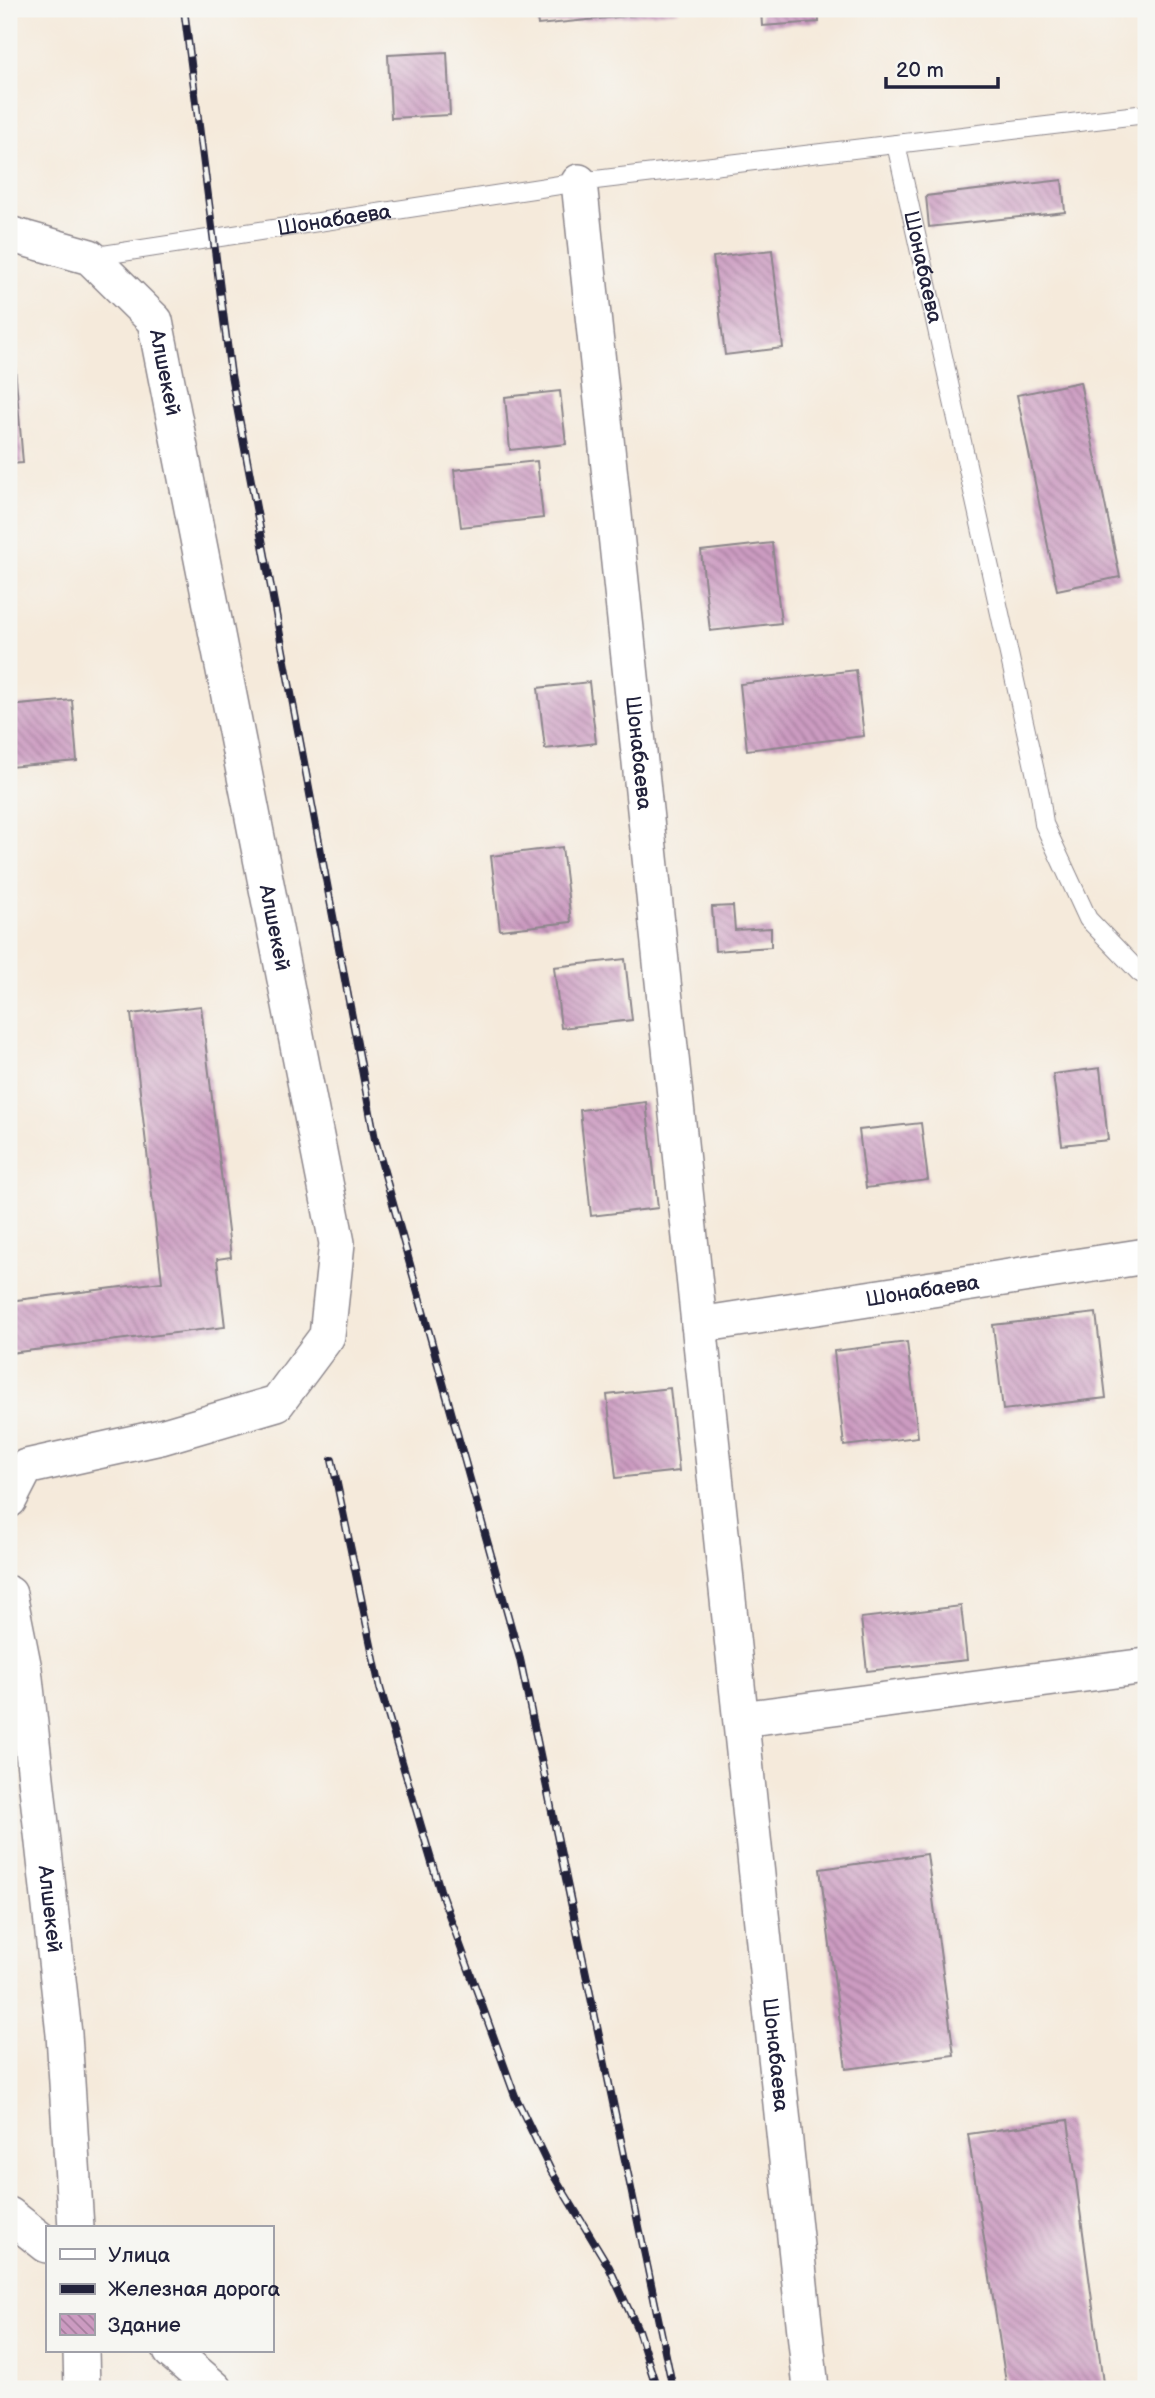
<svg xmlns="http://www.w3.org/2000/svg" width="1155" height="2398" viewBox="0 0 1155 2398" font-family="'Balsamiq Sans',sans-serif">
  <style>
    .building { fill: url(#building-back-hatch) }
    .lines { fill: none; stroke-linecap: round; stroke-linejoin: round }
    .service-casing { stroke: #8c868b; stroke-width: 20 }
    .minor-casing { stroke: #8c868b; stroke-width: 38 }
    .service { stroke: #fff; stroke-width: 18 }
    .minor { stroke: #fff; stroke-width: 35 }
    .rail-casing { stroke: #22223b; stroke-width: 8 }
    .rail { stroke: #f6f6f2; stroke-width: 5; stroke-dasharray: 16; stroke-linecap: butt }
    .labels { text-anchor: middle; stroke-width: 5; stroke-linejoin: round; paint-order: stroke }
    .street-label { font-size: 21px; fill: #22223b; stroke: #f6f6f2 }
  </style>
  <defs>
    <pattern id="building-back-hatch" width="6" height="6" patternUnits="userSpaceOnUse" patternTransform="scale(1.75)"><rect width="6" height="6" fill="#cc9bc1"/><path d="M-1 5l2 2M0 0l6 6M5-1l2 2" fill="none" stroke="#a57e9e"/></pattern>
  </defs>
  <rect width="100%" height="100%" fill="#f6f6f2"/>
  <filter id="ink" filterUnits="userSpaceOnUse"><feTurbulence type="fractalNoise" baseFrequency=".0143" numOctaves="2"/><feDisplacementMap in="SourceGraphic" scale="14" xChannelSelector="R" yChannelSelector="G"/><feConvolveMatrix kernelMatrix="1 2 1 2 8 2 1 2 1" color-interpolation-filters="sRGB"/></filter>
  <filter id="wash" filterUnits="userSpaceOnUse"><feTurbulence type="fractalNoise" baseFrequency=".00686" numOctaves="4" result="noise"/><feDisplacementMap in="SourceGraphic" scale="28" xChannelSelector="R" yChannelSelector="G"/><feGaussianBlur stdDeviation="1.57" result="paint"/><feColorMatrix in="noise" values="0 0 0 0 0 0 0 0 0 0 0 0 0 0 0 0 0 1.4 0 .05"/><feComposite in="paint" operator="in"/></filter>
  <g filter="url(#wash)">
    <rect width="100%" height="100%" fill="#f5eadb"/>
    <g id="blocks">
      <!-- building -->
      <g class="building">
        <polygon points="536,9 678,9 679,11 538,25"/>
        <polygon points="761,9 818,9 819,22 762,26"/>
        <polygon points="447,52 450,115 391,118 388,55"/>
        <polygon points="1062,180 1065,212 929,227 926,196"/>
        <polygon points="772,250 783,348 725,355 713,257"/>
        <polygon points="9,367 15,367 23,463 9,464"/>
        <polygon points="1080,382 1120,577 1057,590 1017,395"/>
        <polygon points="560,391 566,444 510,450 505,397"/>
        <polygon points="537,461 543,518 461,527 454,470"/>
        <polygon points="772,543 781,623 710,631 701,551"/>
        <polygon points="856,670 864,736 747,750 740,684"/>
        <polygon points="589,682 596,743 545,749 538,688"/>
        <polygon points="72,700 77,761 9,767 9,706"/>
        <polygon points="562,847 571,922 500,930 491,856"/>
        <polygon points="733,906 735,930 771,928 771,947 715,951 712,907"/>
        <polygon points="625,959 632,1020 561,1028 554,967"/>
        <polygon points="201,1006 231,1257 217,1259 225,1327 9,1353 9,1301 162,1282 131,1014"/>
        <polygon points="1100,1068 1108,1140 1062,1145 1053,1074"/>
        <polygon points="646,1102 658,1208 591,1216 580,1110"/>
        <polygon points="921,1123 928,1180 866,1188 859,1130"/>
        <polygon points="1096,1313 1106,1398 1003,1410 993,1325"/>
        <polygon points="907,1342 918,1437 844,1446 834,1351"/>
        <polygon points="670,1388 679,1471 616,1478 607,1395"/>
        <polygon points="961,1606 967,1660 867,1671 861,1618"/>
        <polygon points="927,1854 954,2055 846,2069 820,1869"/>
        <polygon points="1068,2120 1103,2383 1056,2389 1007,2389 968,2134"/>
      </g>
    </g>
  </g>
  <g filter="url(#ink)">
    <use href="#blocks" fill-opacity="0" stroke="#8c868b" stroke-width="2"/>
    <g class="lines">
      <!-- service casing -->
      <g class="service-casing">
        <g id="service">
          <path id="s1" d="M896 144 1040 794 1044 824 1088 919 1140 973 1146 976"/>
          <path id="s2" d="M90 257 579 182 1146 114"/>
        </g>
      </g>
      <!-- minor casing -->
      <g class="minor-casing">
        <g id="minor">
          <path id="s3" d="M579 182 811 2389"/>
          <path id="s4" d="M9 234 90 257 155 321 337 1243 327 1336 277 1403 161 1437 26 1467 9 1500"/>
          <path id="s5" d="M699 1325 1146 1256"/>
          <path id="s6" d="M9 1594 24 1669 64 2034 76 2228"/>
          <polyline points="741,1719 1146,1666"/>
          <polyline points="9,2215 47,2245"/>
          <polyline points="81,2351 82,2389"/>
          <polyline points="171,2351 215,2389"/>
        </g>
      </g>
      <!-- service -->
      <use href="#service" class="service"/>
      <!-- minor -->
      <use href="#minor" class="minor"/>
      <!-- rail casing -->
      <g class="rail-casing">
        <g id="rail">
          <polyline points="184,9 231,375 375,1139 520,1659 673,2389"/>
          <polyline points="332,1460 380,1688 440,1890 515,2096 551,2171 609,2267 638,2330 657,2389"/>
        </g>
      </g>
      <!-- rail -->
      <use href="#rail" class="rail"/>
    </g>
  </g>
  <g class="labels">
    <!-- street labels -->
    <g class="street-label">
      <text dy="7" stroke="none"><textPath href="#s2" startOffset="247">Шонабаева</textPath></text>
      <text dy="7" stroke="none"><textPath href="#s1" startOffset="126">Шонабаева</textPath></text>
      <text dy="7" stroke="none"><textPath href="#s4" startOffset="228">Алшекей</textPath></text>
      <text dy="7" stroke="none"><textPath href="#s3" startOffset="574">Шонабаева</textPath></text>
      <text dy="7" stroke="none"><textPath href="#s4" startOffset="794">Алшекей</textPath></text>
      <text dy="7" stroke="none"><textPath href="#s5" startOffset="226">Шонабаева</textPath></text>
      <text dy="7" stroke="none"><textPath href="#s6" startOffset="318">Алшекей</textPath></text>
      <text dy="7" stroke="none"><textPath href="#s3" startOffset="1883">Шонабаева</textPath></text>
    </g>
  </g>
  <!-- margin -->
  <rect width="1155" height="2398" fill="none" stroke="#f6f6f2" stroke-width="35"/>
  <!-- legend -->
  <rect x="46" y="2226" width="228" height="126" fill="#f6f6f2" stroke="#a1a1a9" stroke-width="2"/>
  <rect x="60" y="2249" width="35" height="10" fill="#ffffff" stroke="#a1a1a9" stroke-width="2"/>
  <text x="108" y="2262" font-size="21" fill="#22223b">Улица</text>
  <rect x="60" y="2284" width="35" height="10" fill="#22223b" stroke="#a1a1a9" stroke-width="2"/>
  <text x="108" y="2296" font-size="21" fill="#22223b">Железная дорога</text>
  <rect x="60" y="2314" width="35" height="21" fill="url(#building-back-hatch)" stroke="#a1a1a9" stroke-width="2"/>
  <text x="108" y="2332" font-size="21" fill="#22223b">Здание</text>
  <!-- scale -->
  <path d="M886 77v10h112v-10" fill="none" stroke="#22223b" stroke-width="3.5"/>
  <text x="896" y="77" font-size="21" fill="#22223b" stroke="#f6f6f2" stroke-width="5" paint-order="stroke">20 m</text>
</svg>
